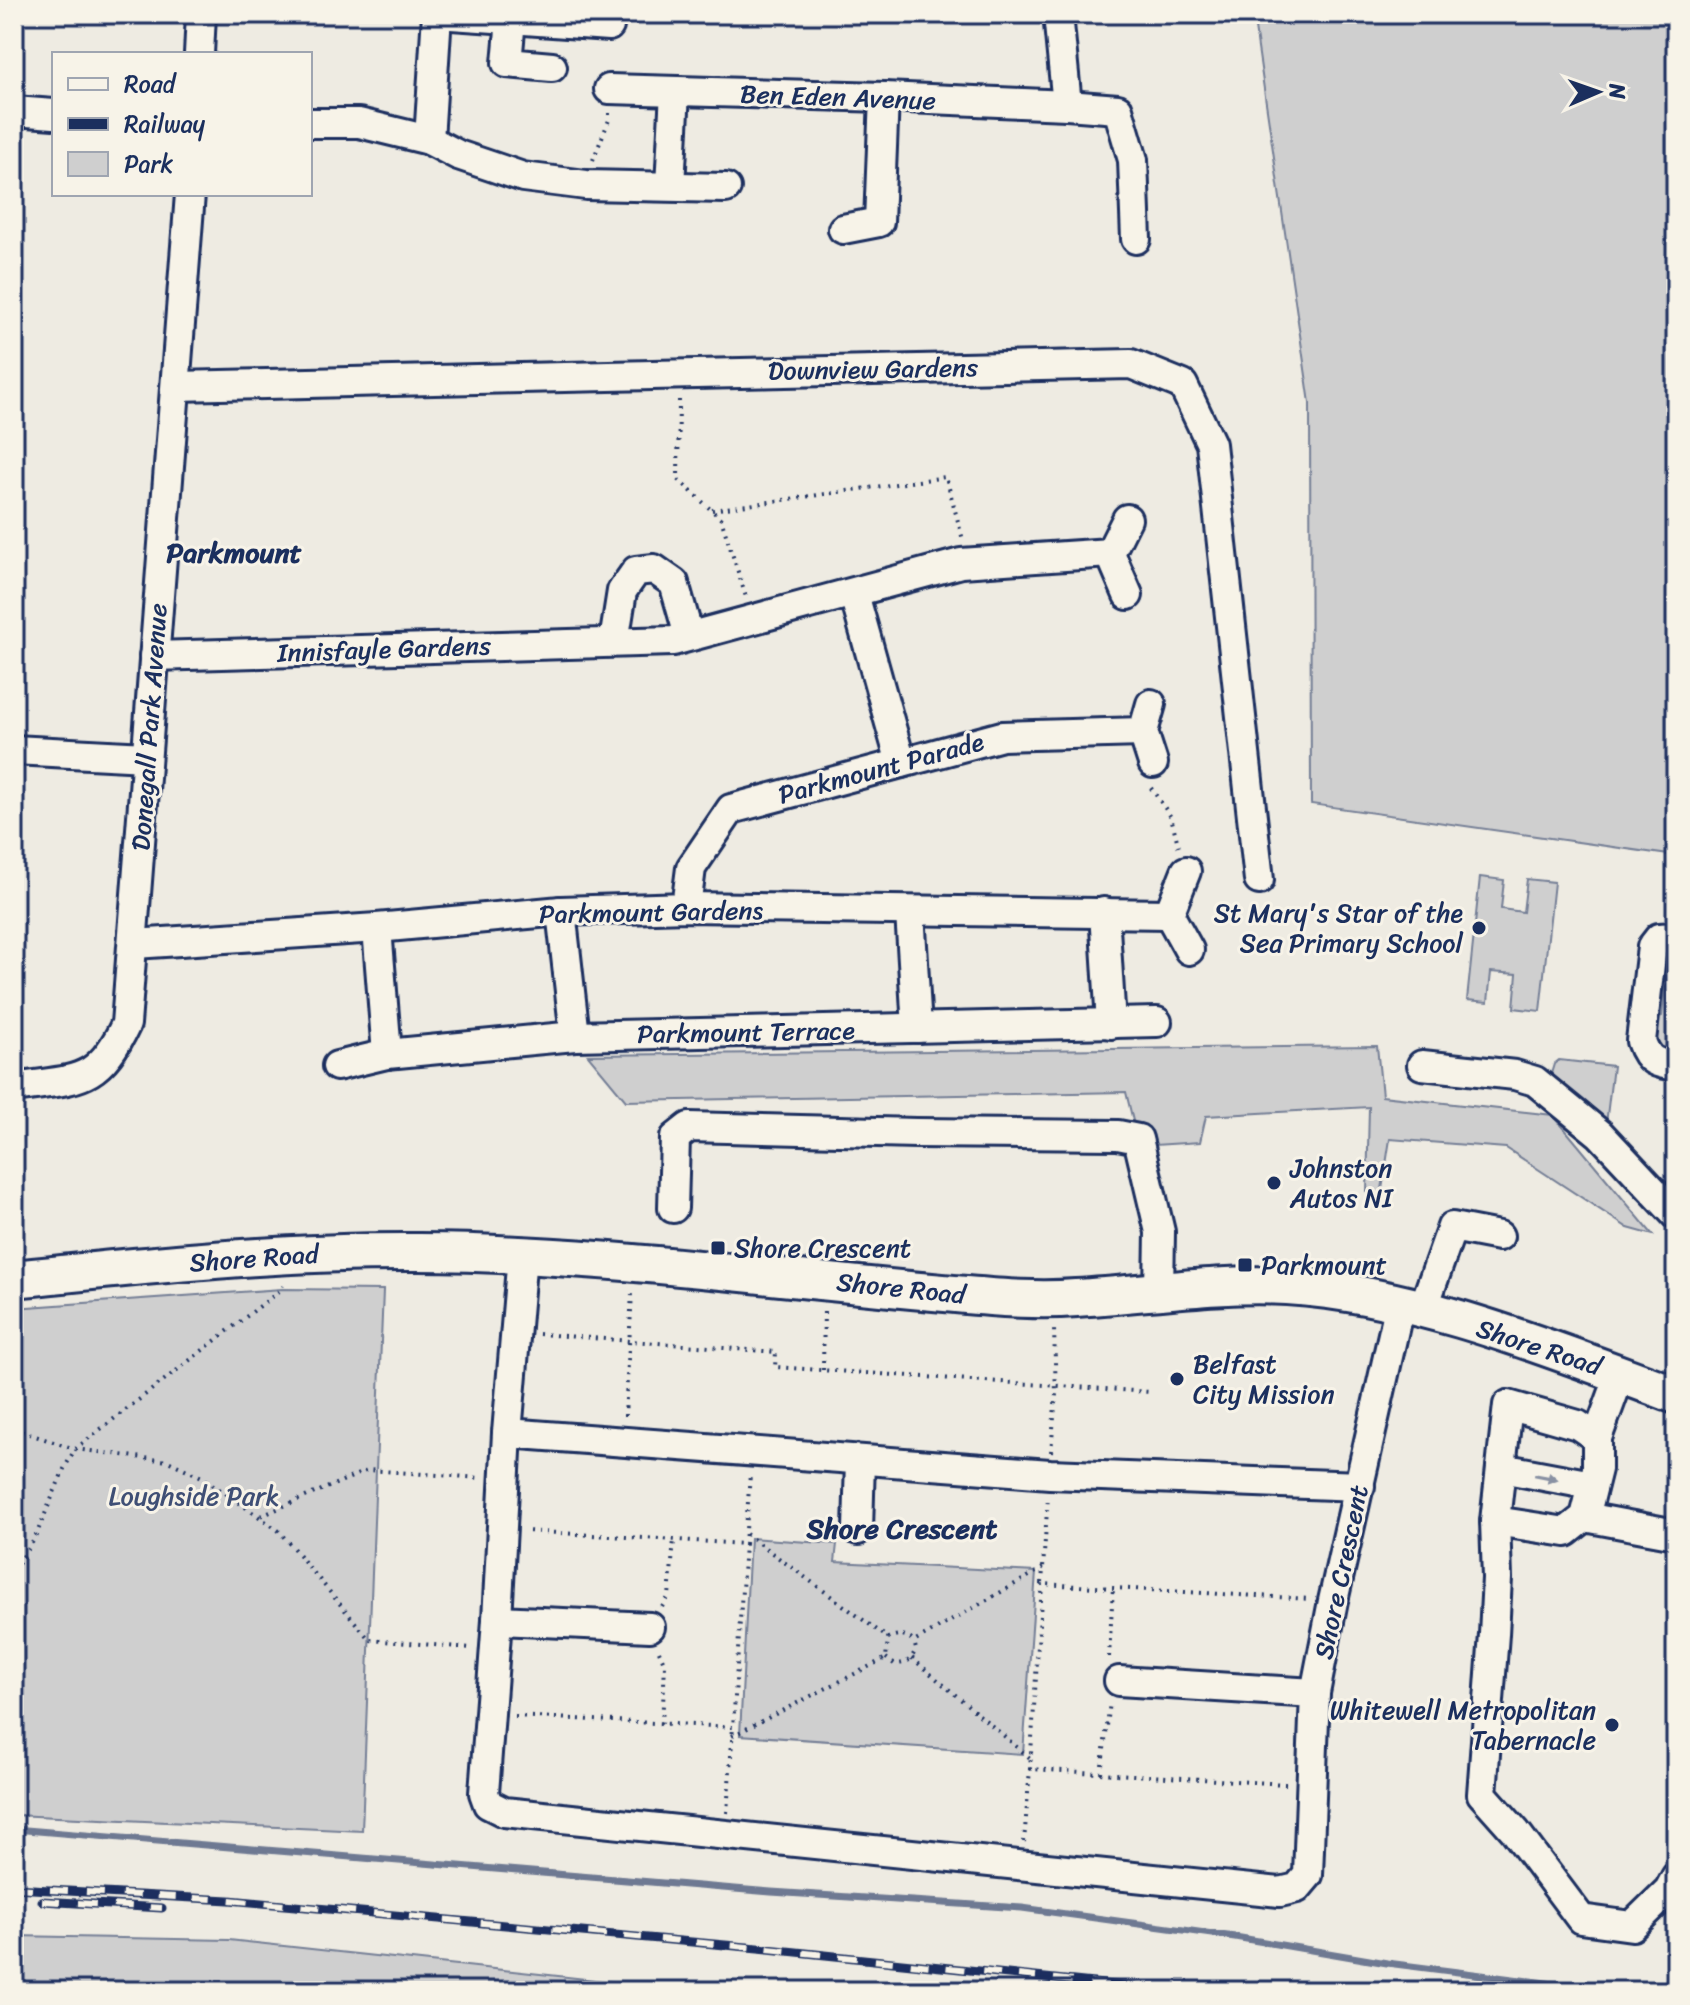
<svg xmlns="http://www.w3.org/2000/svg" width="1690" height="2005" viewBox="0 0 1690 2005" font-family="Sriracha,sans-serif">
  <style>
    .green { fill: #cfcfcf; stroke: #757f96; stroke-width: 2 }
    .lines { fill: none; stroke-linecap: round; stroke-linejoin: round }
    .stream { stroke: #6e7992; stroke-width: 7 }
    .minor-casing { stroke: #1b2f5e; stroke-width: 34 }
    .major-casing { stroke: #1b2f5e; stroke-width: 42 }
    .path { stroke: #1b2f5e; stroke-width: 4; stroke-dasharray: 2 6; stroke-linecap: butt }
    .minor { stroke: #f7f3e8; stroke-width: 28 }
    .major { stroke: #f7f3e8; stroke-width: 36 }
    .rail-casing { stroke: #1b2f5e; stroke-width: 9 }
    .rail { stroke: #f7f3e8; stroke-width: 6; stroke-dasharray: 18; stroke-linecap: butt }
    .oneway { fill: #8991a3 }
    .poi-dot { fill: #1b2f5e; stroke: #f7f3e8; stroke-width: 3 }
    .labels { text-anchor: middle; stroke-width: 6; stroke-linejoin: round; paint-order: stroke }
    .street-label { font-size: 26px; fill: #1b2f5e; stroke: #f7f3e8 }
    .poi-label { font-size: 26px; fill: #1b2f5e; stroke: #f7f3e8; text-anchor: start }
    .park-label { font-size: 26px; fill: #3f4f75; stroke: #f7f3e8 }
    .neighbourhood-label { font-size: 28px; font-weight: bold; fill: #1b2f5e; stroke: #f7f3e8 }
  </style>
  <rect width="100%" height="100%" fill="#eeebe2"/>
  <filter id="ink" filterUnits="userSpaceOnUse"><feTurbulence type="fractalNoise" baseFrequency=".0125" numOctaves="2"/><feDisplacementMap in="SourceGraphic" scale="16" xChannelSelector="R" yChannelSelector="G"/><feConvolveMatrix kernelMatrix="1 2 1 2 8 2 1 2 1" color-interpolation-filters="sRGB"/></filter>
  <g filter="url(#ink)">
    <!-- green -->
    <g class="green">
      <polygon points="1253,14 1676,14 1676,856 1311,804 1310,403"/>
      <polygon points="1480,877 1504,880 1501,909 1523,912 1527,879 1554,882 1540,1011 1514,1008 1517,974 1491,972 1488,1002 1467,1000"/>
      <path d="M1676 949V1054C1659 1052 1653 1034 1654 1019L1662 1016 1666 977 1661 970 1662 960Z"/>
      <polygon points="1377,1046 1382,1096 1553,1115 1653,1235 1628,1228 1506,1148 1390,1139 1381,1196 1367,1193 1369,1107 1206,1116 1200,1142 1139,1146 1126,1092 626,1101 588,1055"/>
      <polygon points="1559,1060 1613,1066 1606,1124 1550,1077 1554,1064"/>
      <polygon points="282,1289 383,1290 362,1831 14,1815 14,1308"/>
      <polygon points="750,1538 837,1544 835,1562 1036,1572 1023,1754 740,1735"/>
      <polygon points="14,1936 229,1940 695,1991 14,1991"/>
    </g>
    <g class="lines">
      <!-- stream -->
      <polyline class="stream" points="14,1829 771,1892 1022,1908 1235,1937 1387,1963 1609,1991"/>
      <!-- minor casing -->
      <g class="minor-casing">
        <g id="minor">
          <polyline points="437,14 609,26"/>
          <polyline points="1058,14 1067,105"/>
          <polyline points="511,19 507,63 552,67"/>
          <polyline points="199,54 201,14"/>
          <polyline points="609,89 884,97 1067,105 1118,109 1133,160 1136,239"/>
          <polyline points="14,111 54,114"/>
          <polyline points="310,123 359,123 429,140 458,155 523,177 586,185 726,188"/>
          <polyline points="429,140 437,14"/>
          <polyline points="670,186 675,91"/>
          <polyline points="843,229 879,222 884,97"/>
          <polyline points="176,386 1131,364 1183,385 1211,444 1259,880"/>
          <polyline points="1127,519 1110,553 1128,595"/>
          <polyline points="854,594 901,763"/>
          <polyline points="614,642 622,591 636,571 654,569 674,583 689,636"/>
          <polyline points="154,656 673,641 961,563 1110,553"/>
          <polyline points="1151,704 1143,732 1153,763"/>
          <polyline points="14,750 146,757"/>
          <polyline points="1186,871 1169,914 1189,950"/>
          <polyline points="686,907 691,868 731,809 1002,736 1143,732"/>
          <polyline points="561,911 575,1036"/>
          <polyline points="910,912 917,1028"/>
          <polyline points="1104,912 1111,1024"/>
          <polyline points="377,928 387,1054"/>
          <path d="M1676 937 1659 938 1652 947 1641 1041C1648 1062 1656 1063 1676 1066"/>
          <polyline points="134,944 377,928 561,911 686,907 1169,914"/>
          <polyline points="1422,1065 1515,1075 1535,1081 1600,1134 1676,1215"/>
          <polyline points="337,1066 387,1054 575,1036 1157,1022"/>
          <path d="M14 1088C75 1078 97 1086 126 1024L190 194"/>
          <polyline points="673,1208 675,1138 689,1127 916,1133 1118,1135 1138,1139 1160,1232 1159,1291"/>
          <polyline points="522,1255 507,1433 497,1620 484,1793 488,1804 504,1812 1280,1892 1297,1888 1308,1875 1315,1693 1333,1601 1400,1303"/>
          <polyline points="1423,1309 1452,1227 1499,1236"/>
          <polyline points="507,1433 1050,1474 1360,1486"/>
          <polyline points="1597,1438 1578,1425 1508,1405 1495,1521 1497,1578 1494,1634 1482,1794 1515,1831 1581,1919 1632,1926 1669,1890 1676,1877"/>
          <polyline points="1501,1468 1592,1485"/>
          <polyline points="1585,1517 1676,1534"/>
          <polyline points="1495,1521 1566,1532 1585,1517 1597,1469 1597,1438 1620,1375"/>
          <polyline points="858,1530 860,1460"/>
          <polyline points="497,1620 650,1627"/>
          <polyline points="1119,1681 1315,1693"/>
        </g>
      </g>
      <!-- major casing -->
      <g class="major-casing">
        <path id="major" d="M14 1279C149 1265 283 1251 419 1252 602 1253 784 1280 966 1295 1002 1298 1040 1301 1076 1298 1147 1294 1216 1282 1287 1286 1418 1294 1553 1350 1676 1395"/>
      </g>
      <!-- path -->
      <g class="path">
        <polyline points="593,160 609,120 609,112"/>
        <polyline points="679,400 678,479 721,519 746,597"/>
        <polyline points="712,510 946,477 963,540"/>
        <polyline points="1151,788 1171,817 1179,848"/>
        <polyline points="539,1334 776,1352 775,1367 1150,1392"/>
        <polyline points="823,1370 824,1309"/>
        <polyline points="625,1416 632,1293"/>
        <polyline points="14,1429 75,1449 168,1461 202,1477 278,1530 370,1640 471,1648"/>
        <polyline points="1051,1452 1056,1394 1054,1329"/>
        <polyline points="261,1516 368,1470 481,1478"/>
        <polyline points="746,1534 888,1638"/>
        <polyline points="745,1544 750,1474"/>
        <polyline points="14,1570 34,1540 64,1469 75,1449 282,1289 283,1286"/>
        <polyline points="1042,1583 1048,1496"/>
        <polyline points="662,1607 669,1596 674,1540"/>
        <polyline points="659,1651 665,1665 662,1724"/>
        <polyline points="1109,1657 1113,1588"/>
        <path d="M886 1658 894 1664C906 1664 911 1661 916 1649L914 1642"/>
        <polyline points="912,1658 1030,1758"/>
        <polyline points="515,1716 733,1727 745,1544 525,1531"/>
        <path d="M732 1736 886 1658 888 1638C899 1634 905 1633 914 1642L1043 1568"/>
        <polyline points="1101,1773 1110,1702"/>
        <polyline points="1286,1784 1030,1769 1042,1584 1311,1599"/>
        <polyline points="727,1813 733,1727"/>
        <polyline points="1024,1842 1030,1769"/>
      </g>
      <!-- minor -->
      <use href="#minor" class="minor"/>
      <!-- major -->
      <use href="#major" class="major"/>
      <!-- rail casing -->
      <g class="rail-casing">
        <g id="rail">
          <polyline points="14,1888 229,1900 758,1948 1171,1991"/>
          <polyline points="42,1901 162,1908"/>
        </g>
      </g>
      <!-- rail -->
      <use href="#rail" class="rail"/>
    </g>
    <!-- one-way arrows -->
    <defs><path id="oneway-solid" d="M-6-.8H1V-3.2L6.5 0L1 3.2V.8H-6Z" transform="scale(2)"/></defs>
    <use class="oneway" href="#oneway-solid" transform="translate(1546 1477) rotate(11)"/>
  </g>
  <!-- markers -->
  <g class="poi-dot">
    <circle cx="1479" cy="928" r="8"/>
    <circle cx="1274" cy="1183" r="8"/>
    <rect x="710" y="1240" width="16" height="16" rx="4"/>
    <rect x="1237" y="1257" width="16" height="16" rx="4"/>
    <circle cx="1177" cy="1379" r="8"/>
    <circle cx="1612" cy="1725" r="8"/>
  </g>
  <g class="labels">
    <!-- street labels -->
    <g class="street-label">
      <text transform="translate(838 97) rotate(2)" y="9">Ben Eden Avenue</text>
      <text transform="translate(873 369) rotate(-1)" y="9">Downview Gardens</text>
      <text transform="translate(384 649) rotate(-2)" y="9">Innisfayle Gardens</text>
      <text transform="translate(149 727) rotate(-86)" y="9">Donegall Park Avenue</text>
      <text transform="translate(881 768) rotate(-15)" y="9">Parkmount Parade</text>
      <text transform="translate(651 912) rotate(-1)" y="9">Parkmount Gardens</text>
      <text transform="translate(746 1032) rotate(-1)" y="9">Parkmount Terrace</text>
      <text transform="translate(254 1258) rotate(-4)" y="9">Shore Road</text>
      <text transform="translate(901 1288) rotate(6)" y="9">Shore Road</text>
      <text transform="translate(1539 1347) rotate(18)" y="9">Shore Road</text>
      <text transform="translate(1341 1572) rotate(-78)" y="9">Shore Crescent</text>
    </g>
    <!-- poi labels -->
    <g class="poi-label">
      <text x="1463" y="922" text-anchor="end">St Mary's Star of the<tspan x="1463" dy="30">Sea Primary School</tspan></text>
      <text x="1290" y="1177">Johnston<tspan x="1290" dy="30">Autos NI</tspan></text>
      <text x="734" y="1257">Shore Crescent</text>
      <text x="1261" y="1274">Parkmount</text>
      <text x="1193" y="1373">Belfast<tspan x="1193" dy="30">City Mission</tspan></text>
      <text x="1596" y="1719" text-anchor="end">Whitewell Metropolitan<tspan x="1596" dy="30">Tabernacle</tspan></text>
    </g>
    <!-- park labels -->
    <g class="park-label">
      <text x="194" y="1505">Loughside Park</text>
    </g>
    <!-- neighbourhood labels -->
    <g class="neighbourhood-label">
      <text x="234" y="562">Parkmount</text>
      <text x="902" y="1538">Shore Crescent</text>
    </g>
  </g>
  <!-- margin -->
  <rect width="1690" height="2005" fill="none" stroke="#f7f3e8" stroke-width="48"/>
  <rect x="24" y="24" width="1642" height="1957" fill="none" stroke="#1b2f5e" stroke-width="3" filter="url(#ink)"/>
  <!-- legend -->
  <rect x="52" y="52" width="260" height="144" fill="#f7f3e8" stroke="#9fa5b1" stroke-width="2"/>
  <rect x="68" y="78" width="40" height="12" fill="#f7f3e8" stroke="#9fa5b1" stroke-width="2"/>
  <text x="124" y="92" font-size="24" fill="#1b2f5e">Road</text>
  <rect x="68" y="118" width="40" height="12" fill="#1b2f5e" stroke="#9fa5b1" stroke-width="2"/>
  <text x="124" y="132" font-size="24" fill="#1b2f5e">Railway</text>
  <rect x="68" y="152" width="40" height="24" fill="#cfcfcf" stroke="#9fa5b1" stroke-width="2"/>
  <text x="124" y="172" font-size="24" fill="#1b2f5e">Park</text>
  <!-- north arrow -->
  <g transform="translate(1598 92) rotate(88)" stroke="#f7f3e8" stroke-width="6" paint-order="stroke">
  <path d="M0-6L14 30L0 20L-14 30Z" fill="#1b2f5e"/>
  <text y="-12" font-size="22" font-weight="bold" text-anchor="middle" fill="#1b2f5e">N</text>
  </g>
</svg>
